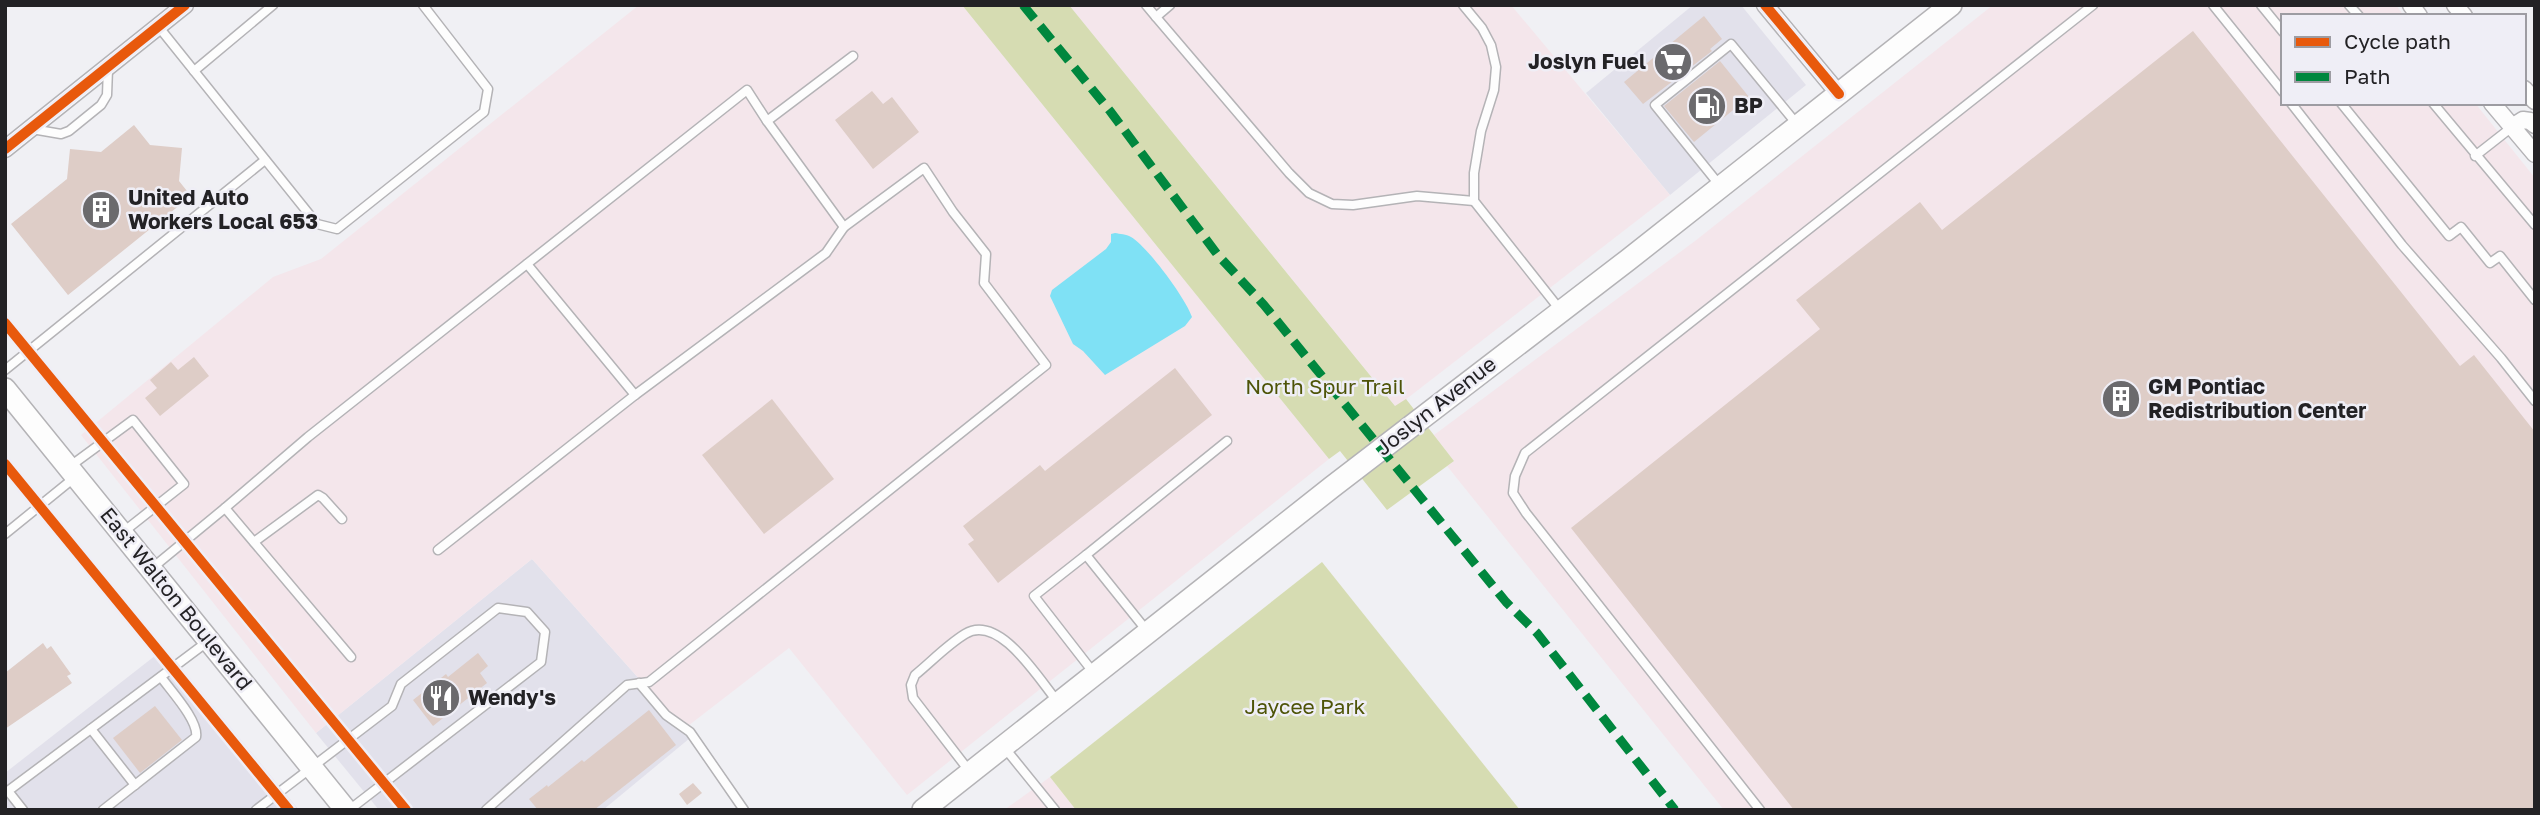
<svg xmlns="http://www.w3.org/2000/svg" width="2540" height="815" viewBox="0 0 2540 815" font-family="'Golos Text',sans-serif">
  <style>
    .built { fill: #e2e1eb }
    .industrial { fill: #f4e6eb }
    .green { fill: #d6dcb2 }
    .water { fill: #7fe1f5 }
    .building { fill: #decdc7 }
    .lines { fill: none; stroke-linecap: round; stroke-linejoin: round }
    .service-casing { stroke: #b4b3b6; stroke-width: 11 }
    .minor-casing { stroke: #b4b3b6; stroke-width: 19 }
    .secondary-casing { stroke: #b4b3b6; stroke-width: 24 }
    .service { stroke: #fdfdfd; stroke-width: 8 }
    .minor { stroke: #fdfdfd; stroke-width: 16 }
    .secondary { stroke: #fdfdfd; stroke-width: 21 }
    .quiet { stroke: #00873e; stroke-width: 9; stroke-dasharray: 18 9; stroke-linecap: butt }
    .cycleway-casing { stroke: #efeef6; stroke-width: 15 }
    .cycleway { stroke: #e8590c; stroke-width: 10 }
    .labels { text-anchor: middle; stroke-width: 5; stroke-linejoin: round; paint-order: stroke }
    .poi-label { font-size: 21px; font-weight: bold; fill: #232225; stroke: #efeef6; text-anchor: start }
    .park-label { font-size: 21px; fill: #4e5408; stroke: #efeef6 }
    .street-label { font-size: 21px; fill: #232225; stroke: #efeef6 }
  </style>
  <rect width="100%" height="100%" fill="#f0f0f4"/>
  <!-- built -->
  <g class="built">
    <polygon points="1693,5 1741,5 1806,85 1670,195 1586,93"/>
    <polygon points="532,559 684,729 690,738 603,810 379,810 316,733"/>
    <polygon points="165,648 299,810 5,810 5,773"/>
  </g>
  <!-- industrial -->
  <g class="industrial">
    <polygon points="639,5 962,5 1329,459 907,795 789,648 684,729 532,559 316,733 81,435 273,277 321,259"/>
    <polygon points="1069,5 1511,5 1670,195 1396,407"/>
    <polygon points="1993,5 2396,5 2404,16 2283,16 2283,103 2475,103 2535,178 2535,810 1724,810 1447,466 1454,461 1434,435 1695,241"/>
    <polygon points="1050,777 1076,810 1004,810"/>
  </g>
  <!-- green -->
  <g class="green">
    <polygon points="962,5 1069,5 1395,406 1406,399 1454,461 1387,510 1340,451 1329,459"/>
    <polygon points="1322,562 1520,810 1076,810 1050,777"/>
  </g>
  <!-- water -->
  <path class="water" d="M1115 233C1120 234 1126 234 1131 237 1148 247 1186 299 1192 317L1185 326 1105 375 1083 351 1073 344 1050 296 1052 290 1106 249 1111 242V234Z"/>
  <!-- building -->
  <g class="building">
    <polygon points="1704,16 1722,39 1710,49 1712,51 1643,104 1624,82"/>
    <polygon points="2193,31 2460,366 2474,355 2535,432 2535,810 1794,810 1571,528 1820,329 1796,300 1920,202 1942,230"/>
    <polygon points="1720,61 1749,97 1694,142 1664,106"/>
    <polygon points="872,91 883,104 892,97 919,132 873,169 835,120"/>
    <polygon points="134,125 150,145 182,148 179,181 191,196 68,295 11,224 67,179 70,149 101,152"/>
    <polygon points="194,357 209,376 160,416 145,398 157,388 150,380 171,362 178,370"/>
    <polygon points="1175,368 1212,415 998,583 968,544 974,540 963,526 1040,465 1045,471"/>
    <polygon points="772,399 834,479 764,534 702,455"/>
    <polygon points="43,643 47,649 51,646 71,674 67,676 72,683 5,729 5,673"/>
    <polygon points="478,653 488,666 480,673 487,683 433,726 413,700 446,674 448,677"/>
    <polygon points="155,706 182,740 140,773 113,738"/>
    <polygon points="649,710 676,745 594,810 538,810 529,799 547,785 548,787 582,760 584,762"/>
    <polygon points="693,783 702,793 687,805 679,794"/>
  </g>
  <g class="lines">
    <!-- service casing -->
    <g class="service-casing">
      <g id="service">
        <polyline points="1146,5 1156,17"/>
        <polyline points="1170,5 1156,17 1289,173 1309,193 1332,204 1353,205 1417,196 1474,201"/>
        <polyline points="1463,5 1482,28 1491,45 1496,67 1494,90 1481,131 1474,173 1474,201 1561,311"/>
        <polyline points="2213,5 2283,92"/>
        <polyline points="2261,5 2283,32"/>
        <polyline points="2349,5 2359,16"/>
        <polyline points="158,26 317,224 337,229 484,112 488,89 423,5"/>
        <polyline points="194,71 273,5"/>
        <polyline points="2291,103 2402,245 2501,358 2535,401"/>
        <polyline points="2341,103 2449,236 2461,227 2490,263 2500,256 2535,300"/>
        <polyline points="2433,103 2535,225"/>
        <polyline points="32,129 61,134 69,131 101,105 107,95 108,69"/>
        <polyline points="2475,156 2512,127"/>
        <polyline points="1721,187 1655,105 1731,44 1796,123"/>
        <polyline points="527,264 635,395 826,253 844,227"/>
        <polyline points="5,370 265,160"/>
        <polyline points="69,467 133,420 184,484 122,533"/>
        <polyline points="225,508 308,437 747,90 767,121"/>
        <polyline points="5,534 74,478"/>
        <polyline points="254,542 318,495 323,498 342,519"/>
        <polyline points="438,550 635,395"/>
        <polyline points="1086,555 1227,441"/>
        <polyline points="151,569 225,508 351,657"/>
        <polyline points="1093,672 1034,596 1086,555 1147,631"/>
        <polyline points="639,683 666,715 690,732 744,810"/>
        <polyline points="91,729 135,785"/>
        <polyline points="1004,747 1055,810"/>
        <path d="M970 772 913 698 911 685 915 675C931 662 947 645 965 634 999 613 1038 678 1057 701"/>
        <polyline points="23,810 8,791 207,642"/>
        <path d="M103 810 196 737C199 721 171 691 161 677"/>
        <polyline points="256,810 392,706 401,684 498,608 527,612 545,632 541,662 349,810"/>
        <polyline points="486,810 627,685 649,682 1046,365 984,283 986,254 953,212 924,168 844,227 767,121 853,56"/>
        <polyline points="1760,810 1526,513 1513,493 1515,476 1525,453 2093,5"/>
      </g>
    </g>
    <!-- minor casing -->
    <g class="minor-casing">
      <g id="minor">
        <polyline points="1765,5 1839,94"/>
        <polyline points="2411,5 2419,16"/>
        <polyline points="2455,5 2464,16"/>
        <polyline points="2524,89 2535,101"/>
        <polyline points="2492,103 2535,154"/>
        <polyline points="2512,127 2523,120 2530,121 2535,125"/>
        <polyline points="5,149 185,5"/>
      </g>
    </g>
    <!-- secondary casing -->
    <g class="secondary-casing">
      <g id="secondary">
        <polyline points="5,389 346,810"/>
        <polyline points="923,810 1332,487 1628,260 1951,5"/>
      </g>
    </g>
    <!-- service -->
    <use href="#service" class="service"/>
    <!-- minor -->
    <use href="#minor" class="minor"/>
    <!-- secondary -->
    <use href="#secondary" class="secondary"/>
    <!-- quiet -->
    <polyline class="quiet" points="1023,5 1110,111 1217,254 1264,305 1506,602 1537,633 1675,810"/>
    <!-- cycleway casing -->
    <g class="cycleway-casing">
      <g id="cycleway">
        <polyline points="1765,5 1839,94"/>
        <polyline points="5,149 185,5"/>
        <polyline points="5,323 406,810"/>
        <polyline points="5,464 289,810"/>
      </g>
    </g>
    <!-- cycleway -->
    <use href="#cycleway" class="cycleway"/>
  </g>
  <!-- icons -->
  <defs>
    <g id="supermarket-disc" transform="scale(2.0125)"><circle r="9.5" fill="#6b6a6d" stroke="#efeef6"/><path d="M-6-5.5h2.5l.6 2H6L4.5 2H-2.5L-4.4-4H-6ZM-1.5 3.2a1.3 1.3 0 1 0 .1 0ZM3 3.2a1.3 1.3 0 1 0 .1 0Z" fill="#fff"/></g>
    <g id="fuel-disc" transform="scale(2.0125)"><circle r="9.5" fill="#6b6a6d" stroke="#efeef6"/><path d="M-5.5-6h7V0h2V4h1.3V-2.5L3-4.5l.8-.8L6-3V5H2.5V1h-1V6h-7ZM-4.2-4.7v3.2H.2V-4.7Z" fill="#fff"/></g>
    <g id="building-disc" transform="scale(2.0125)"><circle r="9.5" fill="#6b6a6d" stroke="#efeef6"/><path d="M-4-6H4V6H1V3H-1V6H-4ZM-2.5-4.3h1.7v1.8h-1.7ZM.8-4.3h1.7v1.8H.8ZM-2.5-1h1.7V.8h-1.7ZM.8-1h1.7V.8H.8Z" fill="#fff"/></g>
    <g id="restaurant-disc" transform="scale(2.0125)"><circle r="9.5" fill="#6b6a6d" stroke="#efeef6"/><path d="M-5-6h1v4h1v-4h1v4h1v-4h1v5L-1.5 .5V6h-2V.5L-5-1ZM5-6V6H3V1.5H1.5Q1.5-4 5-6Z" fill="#fff"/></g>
  </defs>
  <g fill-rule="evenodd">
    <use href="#supermarket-disc" x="1673" y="62"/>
    <use href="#fuel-disc" x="1707" y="106"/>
    <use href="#building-disc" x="101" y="210"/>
    <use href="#building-disc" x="2121" y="399"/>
    <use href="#restaurant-disc" x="441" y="698"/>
  </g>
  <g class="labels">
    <!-- poi labels -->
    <g class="poi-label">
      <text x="1646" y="69" text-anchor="end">Joslyn Fuel</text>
      <text x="1734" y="113">BP</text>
      <text x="128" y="205">United Auto<tspan x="128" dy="24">Workers Local 653</tspan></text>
      <text x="2148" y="394">GM Pontiac<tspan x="2148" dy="24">Redistribution Center</tspan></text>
      <text x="468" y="705">Wendy's</text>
    </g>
    <!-- park labels -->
    <g class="park-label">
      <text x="1325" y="394">North Spur Trail</text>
      <text x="1305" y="714">Jaycee Park</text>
    </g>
    <!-- street labels -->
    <g class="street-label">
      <text transform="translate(1436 406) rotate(-38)" y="7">Joslyn Avenue</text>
      <text transform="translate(176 599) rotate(51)" y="7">East Walton Boulevard</text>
    </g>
  </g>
  <!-- border -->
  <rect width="2540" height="815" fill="none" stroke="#232225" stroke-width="14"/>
  <!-- legend -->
  <rect x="2281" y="14" width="245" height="91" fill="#efeef6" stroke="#9d9ca2" stroke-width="2"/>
  <rect x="2295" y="37" width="35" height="10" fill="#e8590c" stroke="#9d9ca2" stroke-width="2"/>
  <text x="2344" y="49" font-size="21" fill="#232225">Cycle path</text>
  <rect x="2295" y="72" width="35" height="10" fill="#00873e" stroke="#9d9ca2" stroke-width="2"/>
  <text x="2344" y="84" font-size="21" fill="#232225">Path</text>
</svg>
